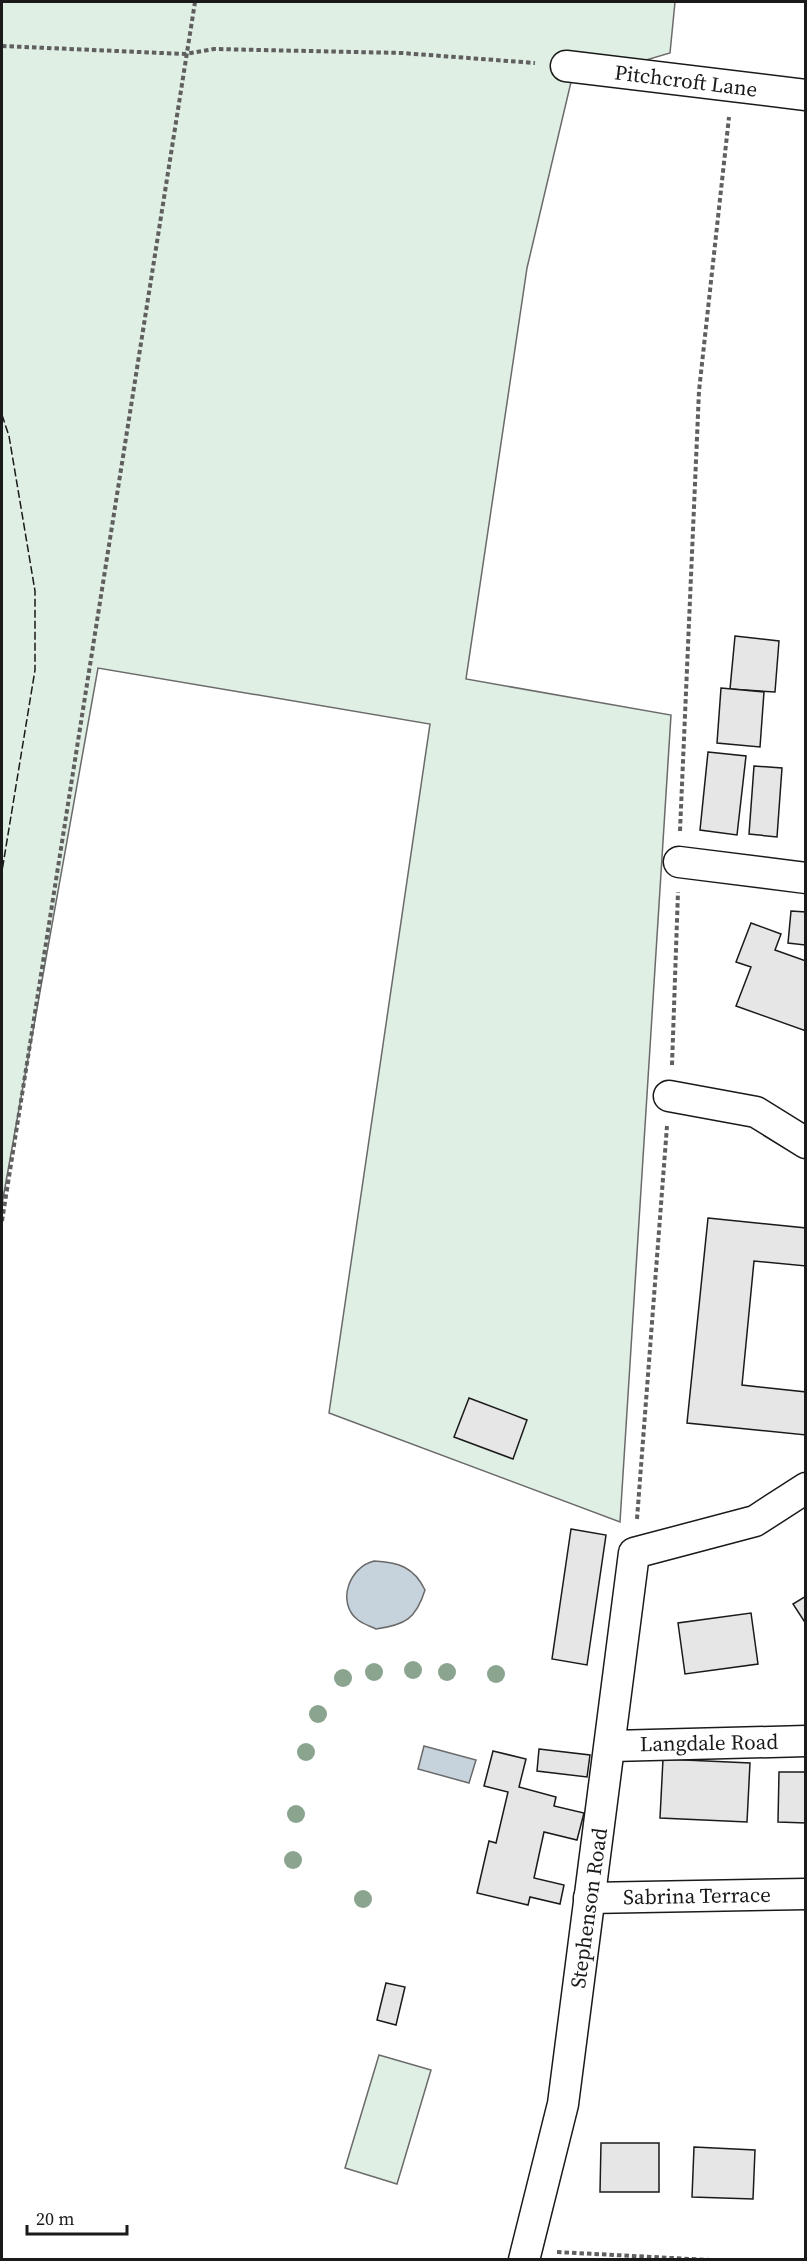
<svg xmlns="http://www.w3.org/2000/svg" width="807" height="2261" viewBox="0 0 807 2261" font-family="'Source Serif 4',serif">
  <style>
    .green { fill: #e0efe3; stroke: #6a6a6a; stroke-width: 1.5 }
    .water { fill: #c6d2dc; stroke: #6a6a6a; stroke-width: 1.5 }
    .building { fill: #e6e6e6; stroke: #1a1a1a; stroke-width: 1.5 }
    .lines { fill: none; stroke-linecap: round; stroke-linejoin: round }
    .street-casing { stroke: #1a1a1a; stroke-width: 33 }
    .path { stroke: #5f5f5f; stroke-width: 4; stroke-dasharray: 4.5 3; stroke-linecap: butt }
    .street { stroke: #fff; stroke-width: 30 }
    .fence { stroke: #1a1a1a; stroke-width: 1.5; stroke-dasharray: 8 3; stroke-linecap: butt }
    .tree { fill: #8aa48f }
    .labels { text-anchor: middle; stroke-width: 4.5; stroke-linejoin: round; paint-order: stroke }
    .street-label { font-size: 21px; fill: #1a1a1a; stroke: #fff }
  </style>
  <rect width="100%" height="100%" fill="#fff"/>
  <!-- green -->
  <g class="green">
    <polygon points="2,2 675,2 670,53 571,82 527,268 466,679 671,715 620,1522 329,1413 430,724 98,668 2,1204"/>
    <polygon points="379,2055 431,2070 397,2184 345,2168"/>
  </g>
  <!-- water -->
  <g class="water">
    <path d="M374 1561C398 1562 414 1567 425 1590 416 1619 405 1625 376 1629 370 1626 363 1624 358 1620 336 1603 349 1567 374 1561Z"/>
    <polygon points="424,1746 476,1760 469,1783 418,1769"/>
  </g>
  <!-- building -->
  <g class="building">
    <polygon points="735,636 779,641 775,692 730,689"/>
    <polygon points="721,688 764,692 760,747 717,743"/>
    <polygon points="708,752 746,756 737,835 700,830"/>
    <polygon points="754,766 782,768 777,837 749,834"/>
    <polygon points="791,911 806,912 805,945 788,943"/>
    <polygon points="751,923 781,934 775,950 806,961 806,1031 736,1006 751,967 736,962"/>
    <polygon points="708,1218 806,1228 806,1266 754,1261 742,1385 806,1392 806,1435 687,1423"/>
    <polygon points="469,1398 527,1420 513,1459 454,1437"/>
    <polygon points="571,1529 606,1535 587,1665 552,1659"/>
    <polygon points="806,1596 806,1624 793,1604"/>
    <polygon points="751,1613 758,1664 685,1674 678,1623"/>
    <polygon points="539,1749 590,1755 587,1777 537,1771"/>
    <polygon points="493,1751 526,1759 519,1787 556,1797 554,1806 584,1813 577,1840 544,1832 534,1878 564,1885 560,1904 530,1897 528,1905 477,1893 489,1841 496,1843 508,1792 484,1786"/>
    <polygon points="663,1759 750,1763 747,1822 660,1818"/>
    <polygon points="779,1772 806,1772 806,1823 778,1822"/>
    <polygon points="386,1983 405,1987 396,2025 377,2020"/>
    <polygon points="601,2143 659,2143 659,2192 600,2192"/>
    <polygon points="694,2147 755,2150 753,2199 692,2197"/>
  </g>
  <g class="lines">
    <!-- street casing -->
    <g class="street-casing">
      <g id="street">
        <polyline points="566,66 806,95"/>
        <polyline points="679,862 806,878"/>
        <polyline points="669,1096 756,1112 806,1143"/>
        <polyline points="612,1746 806,1741"/>
        <polyline points="589,1898 806,1894"/>
        <polyline points="524,2260 563,2104 634,1553 755,1521 806,1488"/>
      </g>
    </g>
    <!-- path -->
    <g class="path">
      <polyline points="2,46 185,54 214,49 402,53 535,63"/>
      <polyline points="680,831 699,391 729,117"/>
      <polyline points="672,1065 678,892"/>
      <polyline points="2,1221 195,2"/>
      <polyline points="637,1519 667,1126"/>
      <polyline points="557,2252 710,2260"/>
    </g>
    <!-- street -->
    <use href="#street" class="street"/>
    <!-- fence -->
    <polyline class="fence" points="2,415 9,436 35,591 35,670 2,871"/>
  </g>
  <!-- trees -->
  <g class="tree">
    <circle cx="413" cy="1670" r="9"/>
    <circle cx="374" cy="1672" r="9"/>
    <circle cx="447" cy="1672" r="9"/>
    <circle cx="496" cy="1674" r="9"/>
    <circle cx="343" cy="1678" r="9"/>
    <circle cx="318" cy="1714" r="9"/>
    <circle cx="306" cy="1752" r="9"/>
    <circle cx="296" cy="1814" r="9"/>
    <circle cx="293" cy="1860" r="9"/>
    <circle cx="363" cy="1899" r="9"/>
  </g>
  <g class="labels">
    <!-- street labels -->
    <g class="street-label">
      <text transform="translate(686 81) rotate(7)" y="7">Pitchcroft Lane</text>
      <text transform="translate(709 1743) rotate(-1)" y="7">Langdale Road</text>
      <text transform="translate(697 1896) rotate(-1)" y="7">Sabrina Terrace</text>
      <text transform="translate(589 1908) rotate(-82)" y="7">Stephenson Road</text>
    </g>
  </g>
  <!-- border -->
  <rect width="807" height="2261" fill="none" stroke="#1a1a1a" stroke-width="6"/>
  <!-- scale -->
  <path d="M27 2225v9h100v-9" fill="none" stroke="#1a1a1a" stroke-width="3"/>
  <text x="36" y="2225" font-size="18" fill="#1a1a1a" stroke="#ffffff" stroke-width="4.5" paint-order="stroke">20 m</text>
</svg>
